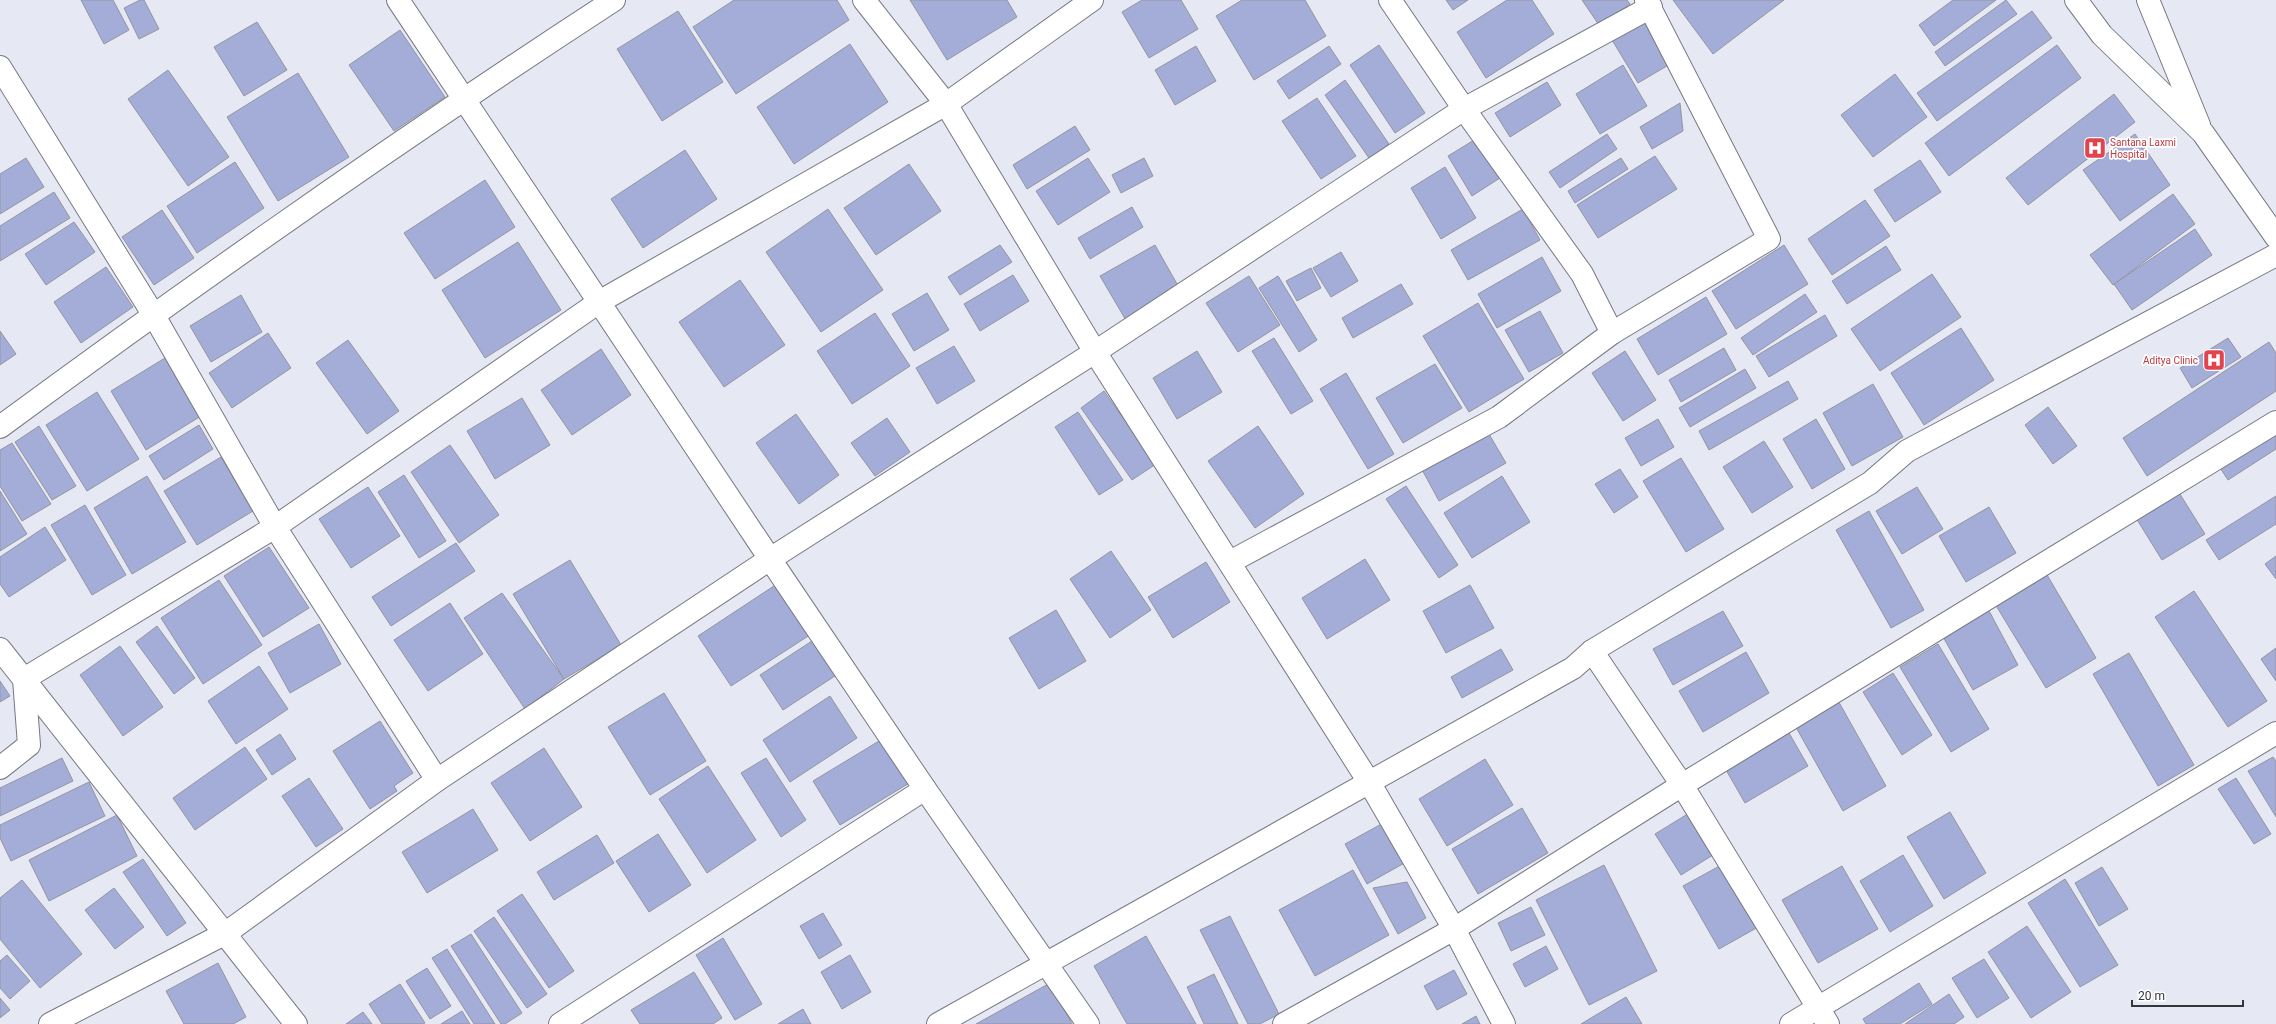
<svg xmlns="http://www.w3.org/2000/svg" width="2276" height="1024" viewBox="0 0 2276 1024" font-family="Roboto,sans-serif">
  <style>
    .building { fill: #a4acd8; stroke: #9395a0 }
    .lines { fill: none; stroke-linecap: round; stroke-linejoin: round }
    .minor-casing { stroke: #767983; stroke-width: 24 }
    .secondary-casing { stroke: #767983; stroke-width: 24 }
    .minor { stroke: #fff; stroke-width: 22 }
    .secondary { stroke: #fff; stroke-width: 22 }
    .labels { text-anchor: middle; stroke-width: 3.5; stroke-linejoin: round; paint-order: stroke }
    .health-label { font-size: 10px; fill: #be3a42; stroke: #fff; text-anchor: start }
  </style>
  <rect width="100%" height="100%" fill="#e6e9f4"/>
  <!-- building -->
  <g class="building">
    <polygon points="81,0 113,0 129,30 104,44"/>
    <polygon points="140,0 144,0 159,29 139,39 124,8"/>
    <polygon points="734,0 837,0 849,20 736,94 693,27"/>
    <polygon points="910,0 1007,0 1017,17 947,60"/>
    <polygon points="1142,0 1181,0 1198,29 1149,58 1122,12"/>
    <polygon points="1242,0 1305,0 1326,36 1254,80 1216,16"/>
    <polygon points="1446,0 1468,0 1453,10"/>
    <polygon points="1507,0 1532,0 1554,34 1486,78 1457,32"/>
    <polygon points="1582,0 1627,0 1630,4 1599,25"/>
    <polygon points="1673,0 1784,0 1713,54"/>
    <polygon points="1953,0 1996,0 1934,46 1919,25"/>
    <polygon points="2006,0 2017,14 1945,66 1935,52"/>
    <polygon points="678,11 723,82 662,121 617,49"/>
    <polygon points="2032,11 2052,38 1937,121 1917,93"/>
    <polygon points="1650,16 1677,60 1638,83 1612,40"/>
    <polygon points="257,22 287,70 244,96 214,47"/>
    <polygon points="400,30 445,97 394,131 349,65"/>
    <polygon points="850,44 888,102 794,164 757,107"/>
    <polygon points="1379,45 1425,113 1395,133 1350,65"/>
    <polygon points="2057,45 2081,78 1949,176 1925,143"/>
    <polygon points="1196,46 1216,81 1175,105 1155,70"/>
    <polygon points="1329,46 1341,64 1289,99 1277,81"/>
    <polygon points="1623,65 1647,106 1600,134 1576,94"/>
    <polygon points="168,70 229,157 188,186 128,99"/>
    <polygon points="298,73 349,157 278,201 227,117"/>
    <polygon points="1895,74 1927,117 1873,157 1841,115"/>
    <polygon points="1345,80 1389,144 1369,158 1325,95"/>
    <polygon points="1547,82 1561,105 1510,137 1495,113"/>
    <polygon points="2114,94 2135,122 2028,205 2006,178"/>
    <polygon points="1317,98 1356,156 1321,179 1282,121"/>
    <polygon points="1680,103 1683,131 1652,149 1640,127"/>
    <polygon points="1075,126 1090,150 1027,189 1013,165"/>
    <polygon points="1607,134 1617,149 1560,188 1549,172"/>
    <polygon points="2135,134 2170,185 2120,221 2083,170"/>
    <polygon points="1479,137 1503,176 1472,196 1448,156"/>
    <polygon points="685,150 717,199 643,248 611,199"/>
    <polygon points="1655,156 1677,189 1598,238 1577,205"/>
    <polygon points="26,158 44,187 0,214 0,174"/>
    <polygon points="1088,158 1110,192 1058,225 1036,191"/>
    <polygon points="1144,158 1153,176 1121,193 1112,175"/>
    <polygon points="1621,158 1628,169 1575,203 1568,191"/>
    <polygon points="1920,160 1941,192 1895,222 1874,190"/>
    <polygon points="235,162 264,208 197,253 167,206"/>
    <polygon points="909,164 941,211 876,255 844,208"/>
    <polygon points="1445,167 1476,218 1441,239 1411,188"/>
    <polygon points="485,180 515,227 435,279 404,233"/>
    <polygon points="54,192 70,218 0,261 0,226"/>
    <polygon points="2173,194 2195,224 2113,285 2090,255"/>
    <polygon points="1865,200 1890,236 1832,275 1808,239"/>
    <polygon points="1132,207 1143,227 1090,259 1078,238"/>
    <polygon points="828,209 883,290 821,332 766,252"/>
    <polygon points="1523,209 1540,240 1468,280 1451,250"/>
    <polygon points="162,210 194,258 154,285 122,237"/>
    <polygon points="74,222 95,252 46,285 25,254"/>
    <polygon points="2195,229 2212,255 2132,310 2114,284"/>
    <polygon points="518,242 561,310 485,358 442,290"/>
    <polygon points="1000,245 1012,262 960,295 948,277"/>
    <polygon points="1155,245 1181,291 1127,322 1100,276"/>
    <polygon points="1784,245 1808,284 1736,329 1712,291"/>
    <polygon points="1886,246 1901,270 1847,304 1832,281"/>
    <polygon points="1341,252 1358,281 1331,297 1313,268"/>
    <polygon points="1542,257 1561,291 1497,328 1478,294"/>
    <polygon points="106,267 133,307 81,343 54,302"/>
    <polygon points="1311,268 1321,288 1297,301 1286,281"/>
    <polygon points="1932,274 1961,317 1880,371 1851,329"/>
    <polygon points="1013,275 1029,301 980,331 964,304"/>
    <polygon points="1249,276 1280,325 1238,352 1206,303"/>
    <polygon points="1278,276 1317,340 1299,352 1259,288"/>
    <polygon points="740,280 785,345 724,387 679,322"/>
    <polygon points="1401,284 1413,304 1353,338 1342,318"/>
    <polygon points="927,293 949,330 914,351 892,314"/>
    <polygon points="1805,294 1817,312 1753,355 1741,338"/>
    <polygon points="241,295 262,332 211,362 190,326"/>
    <polygon points="1706,297 1727,334 1658,375 1637,339"/>
    <polygon points="1478,303 1524,379 1469,412 1423,336"/>
    <polygon points="1540,311 1563,353 1529,372 1505,330"/>
    <polygon points="875,313 910,366 852,404 817,351"/>
    <polygon points="1825,315 1837,336 1769,377 1756,356"/>
    <polygon points="1961,328 1994,380 1924,425 1891,373"/>
    <polygon points="0,331 16,354 0,365"/>
    <polygon points="268,333 291,368 232,408 209,373"/>
    <polygon points="1274,338 1313,401 1291,414 1252,351"/>
    <polygon points="2228,338 2241,357 2192,388 2180,368"/>
    <polygon points="348,340 399,411 367,434 316,363"/>
    <polygon points="2269,342 2276,353 2276,391 2147,476 2123,438"/>
    <polygon points="954,346 975,381 937,404 916,368"/>
    <polygon points="1724,348 1736,370 1681,402 1669,380"/>
    <polygon points="601,349 631,395 572,435 541,390"/>
    <polygon points="1197,351 1222,392 1177,419 1153,378"/>
    <polygon points="1625,351 1656,400 1623,421 1592,373"/>
    <polygon points="165,358 201,416 146,450 111,391"/>
    <polygon points="1435,364 1462,408 1403,443 1376,398"/>
    <polygon points="1745,369 1756,388 1690,427 1679,408"/>
    <polygon points="1346,373 1394,454 1368,469 1320,389"/>
    <polygon points="1788,381 1798,399 1709,450 1699,431"/>
    <polygon points="1873,384 1903,437 1852,466 1823,413"/>
    <polygon points="1104,391 1156,464 1132,480 1081,408"/>
    <polygon points="97,392 139,459 87,491 46,425"/>
    <polygon points="522,398 550,445 495,479 467,431"/>
    <polygon points="2048,407 2077,446 2053,464 2025,425"/>
    <polygon points="1078,412 1123,480 1099,495 1055,427"/>
    <polygon points="796,414 839,475 799,504 756,443"/>
    <polygon points="2276,416 2276,449 2228,480 2213,457"/>
    <polygon points="887,418 910,452 875,476 851,443"/>
    <polygon points="1658,419 1674,447 1641,466 1625,438"/>
    <polygon points="1816,419 1845,469 1812,489 1783,439"/>
    <polygon points="199,425 213,449 164,480 149,456"/>
    <polygon points="39,426 76,486 52,500 15,442"/>
    <polygon points="1258,426 1304,494 1255,528 1208,461"/>
    <polygon points="1486,429 1506,463 1439,501 1420,466"/>
    <polygon points="1764,441 1793,487 1752,513 1723,467"/>
    <polygon points="12,443 51,504 22,521 0,486 0,450"/>
    <polygon points="450,445 499,515 459,543 411,472"/>
    <polygon points="221,457 253,511 197,545 164,491"/>
    <polygon points="1681,458 1724,529 1686,552 1643,481"/>
    <polygon points="1620,469 1638,497 1614,513 1595,484"/>
    <polygon points="404,475 446,541 419,558 378,492"/>
    <polygon points="147,476 186,542 132,574 94,508"/>
    <polygon points="1502,476 1530,522 1472,558 1444,513"/>
    <polygon points="1406,486 1458,565 1439,578 1386,499"/>
    <polygon points="368,487 400,536 351,568 319,519"/>
    <polygon points="1917,487 1943,529 1902,554 1876,511"/>
    <polygon points="0,491 27,534 0,551"/>
    <polygon points="2178,491 2205,534 2162,560 2136,518"/>
    <polygon points="2276,496 2276,524 2219,560 2206,540"/>
    <polygon points="85,505 126,575 92,595 51,525"/>
    <polygon points="1989,507 2016,553 1966,582 1939,536"/>
    <polygon points="1869,511 1924,610 1891,628 1836,530"/>
    <polygon points="45,527 66,560 9,597 0,584 0,557"/>
    <polygon points="456,543 475,571 391,626 372,597"/>
    <polygon points="269,547 309,608 263,637 224,576"/>
    <polygon points="1111,551 1151,610 1110,638 1070,579"/>
    <polygon points="2276,556 2276,579 2265,564"/>
    <polygon points="1365,559 1390,600 1327,639 1302,598"/>
    <polygon points="570,560 621,645 564,679 513,594"/>
    <polygon points="1206,562 1230,602 1173,638 1148,597"/>
    <polygon points="2040,563 2096,658 2046,688 1989,594"/>
    <polygon points="219,580 262,645 203,684 161,618"/>
    <polygon points="783,580 816,631 731,686 698,636"/>
    <polygon points="1470,585 1494,628 1446,653 1423,611"/>
    <polygon points="2194,591 2267,701 2228,727 2155,617"/>
    <polygon points="502,593 564,679 525,709 464,618"/>
    <polygon points="450,603 483,654 428,691 394,640"/>
    <polygon points="1988,609 2018,665 1973,690 1942,635"/>
    <polygon points="1056,610 1086,661 1039,689 1009,638"/>
    <polygon points="1723,611 1743,646 1673,685 1653,649"/>
    <polygon points="319,624 341,664 290,693 268,653"/>
    <polygon points="157,626 195,678 174,694 136,642"/>
    <polygon points="815,639 838,674 783,710 760,675"/>
    <polygon points="1938,644 1989,729 1951,752 1900,667"/>
    <polygon points="120,646 163,707 123,736 80,675"/>
    <polygon points="2276,648 2276,681 2261,659"/>
    <polygon points="1501,649 1513,670 1462,698 1451,677"/>
    <polygon points="1746,652 1769,693 1703,732 1679,691"/>
    <polygon points="2129,653 2194,765 2158,786 2093,674"/>
    <polygon points="259,666 288,709 236,744 208,701"/>
    <polygon points="1893,673 1932,735 1902,755 1863,692"/>
    <polygon points="0,681 10,696 0,702"/>
    <polygon points="664,693 706,761 650,795 608,727"/>
    <polygon points="830,696 857,738 790,782 763,740"/>
    <polygon points="1836,697 1886,786 1843,811 1793,722"/>
    <polygon points="1781,719 1808,766 1745,803 1718,756"/>
    <polygon points="380,721 413,773 394,786 397,791 370,809 333,751"/>
    <polygon points="280,734 296,759 272,775 256,750"/>
    <polygon points="884,738 911,782 840,825 813,781"/>
    <polygon points="245,747 267,779 195,830 173,798"/>
    <polygon points="544,748 582,807 530,841 491,783"/>
    <polygon points="2273,757 2276,761 2276,817 2248,771"/>
    <polygon points="62,758 73,781 0,816 0,788"/>
    <polygon points="766,758 806,820 781,837 741,773"/>
    <polygon points="1485,759 1513,805 1447,846 1419,799"/>
    <polygon points="708,766 756,840 707,873 659,799"/>
    <polygon points="309,778 343,829 316,847 282,796"/>
    <polygon points="2236,778 2271,834 2254,844 2218,789"/>
    <polygon points="89,782 105,816 11,861 0,838 0,825"/>
    <polygon points="1699,807 1724,848 1681,875 1655,834"/>
    <polygon points="1522,808 1548,853 1478,894 1452,849"/>
    <polygon points="473,809 498,850 427,893 402,852"/>
    <polygon points="1950,812 1986,873 1944,899 1907,837"/>
    <polygon points="117,815 137,856 49,901 29,860"/>
    <polygon points="1387,821 1408,861 1367,884 1345,844"/>
    <polygon points="658,834 691,885 649,912 616,861"/>
    <polygon points="597,835 614,863 554,900 537,872"/>
    <polygon points="1903,855 1933,906 1890,932 1860,881"/>
    <polygon points="143,859 186,923 167,936 123,872"/>
    <polygon points="1725,863 1760,926 1719,949 1683,886"/>
    <polygon points="1604,865 1657,971 1589,1005 1536,900"/>
    <polygon points="1842,866 1878,929 1818,963 1782,900"/>
    <polygon points="2102,867 2128,909 2099,926 2075,883"/>
    <polygon points="1353,870 1389,935 1315,976 1279,910"/>
    <polygon points="2065,879 2118,965 2080,987 2028,903"/>
    <polygon points="22,880 82,954 40,988 0,939 0,898"/>
    <polygon points="1407,882 1426,918 1398,934 1373,888"/>
    <polygon points="114,888 144,927 115,949 85,910"/>
    <polygon points="522,894 574,971 549,988 497,911"/>
    <polygon points="1531,907 1545,935 1511,951 1498,923"/>
    <polygon points="823,913 842,945 819,959 800,926"/>
    <polygon points="1230,916 1279,1014 1260,1024 1248,1024 1200,930"/>
    <polygon points="494,917 547,994 527,1008 474,931"/>
    <polygon points="2027,926 2071,992 2031,1018 1988,952"/>
    <polygon points="471,934 522,1013 505,1024 501,1024 451,946"/>
    <polygon points="1146,936 1196,1024 1127,1024 1094,966"/>
    <polygon points="723,938 762,1004 735,1020 696,955"/>
    <polygon points="1546,946 1558,969 1525,987 1513,964"/>
    <polygon points="447,949 495,1024 474,1024 432,958"/>
    <polygon points="7,955 30,981 10,999 0,988 0,961"/>
    <polygon points="850,955 871,992 842,1009 821,972"/>
    <polygon points="1984,959 2009,998 1977,1018 1952,978"/>
    <polygon points="218,963 246,1017 233,1024 184,1024 166,991"/>
    <polygon points="427,968 451,1006 430,1019 406,981"/>
    <polygon points="1454,970 1467,994 1437,1010 1424,986"/>
    <polygon points="694,972 722,1018 713,1024 640,1024 631,1010"/>
    <polygon points="1214,974 1238,1024 1204,1024 1187,987"/>
    <polygon points="1050,983 1072,1024 976,1024"/>
    <polygon points="1919,983 1932,1004 1900,1024 1866,1024 1863,1019"/>
    <polygon points="400,984 425,1023 423,1024 382,1024 369,1004"/>
    <polygon points="1949,994 1964,1017 1954,1024 1905,1024"/>
    <polygon points="1626,997 1642,1024 1581,1024"/>
    <polygon points="0,998 10,1010 0,1018"/>
    <polygon points="803,1009 811,1024 778,1024"/>
    <polygon points="462,1011 470,1024 441,1024"/>
    <polygon points="363,1012 372,1024 346,1024"/>
    <polygon points="1476,1016 1480,1024 1462,1024"/>
  </g>
  <g class="lines">
    <!-- minor casing -->
    <g class="minor-casing">
      <g id="minor">
        <polyline points="398,0 770,559 925,789 1088,1024"/>
        <polyline points="864,0 946,104 1095,352 1369,782 1454,929 1504,1024"/>
        <polyline points="1390,0 1464,109 1582,274 1612,333"/>
        <polyline points="0,67 153,314 275,527 437,780"/>
        <path d="M0 427C201 279 405 136 614 0"/>
        <polyline points="1230,562 1499,417 1612,333 1769,239 1646,0"/>
        <polyline points="0,649 296,1024"/>
        <polyline points="1592,651 1682,785 1828,1024"/>
        <polyline points="0,768 29,745 24,679 275,527 599,302 946,104 1092,0"/>
        <polyline points="50,1024 226,933 437,780 770,559 1095,352 1464,109 1651,7"/>
        <polyline points="560,1024 925,789"/>
        <polyline points="938,1024 1573,668 1592,651 1870,483 1907,451 2276,255"/>
        <polyline points="1284,1024 1454,929 1682,785 2276,422"/>
        <polyline points="1791,1024 2276,733"/>
      </g>
    </g>
    <!-- secondary casing -->
    <g class="secondary-casing">
      <g id="secondary">
        <polyline points="2076,0 2102,35 2203,133 2276,237"/>
        <polyline points="2148,0 2199,125"/>
      </g>
    </g>
    <!-- minor -->
    <use href="#minor" class="minor"/>
    <!-- secondary -->
    <use href="#secondary" class="secondary"/>
  </g>
  <!-- icons -->
  <defs>
    <g id="hospital-square" transform="scale(1.15)"><rect x="-9" y="-9" width="18" height="18" rx="4" fill="#e0444e" stroke="#fff"/><path d="M-5-5h3v3.5h4V-5h3V5h-3V1.5h-4V5h-3Z" fill="#fff"/></g>
  </defs>
  <g fill-rule="evenodd">
    <use href="#hospital-square" x="2095" y="148"/>
    <use href="#hospital-square" x="2214" y="360"/>
  </g>
  <g class="labels">
    <!-- health labels -->
    <g class="health-label">
      <text x="2110" y="146">Santana Laxmi<tspan x="2110" dy="12">Hospital</tspan></text>
      <text x="2198" y="364" text-anchor="end">Aditya Clinic</text>
    </g>
  </g>
  <!-- scale -->
  <path d="M2132 1000v6h111v-6" fill="none" stroke="#35363a" stroke-width="2"/>
  <text x="2138" y="1000" font-size="12" fill="#35363a" stroke="#ffffff" stroke-width="3" paint-order="stroke">20 m</text>
</svg>
